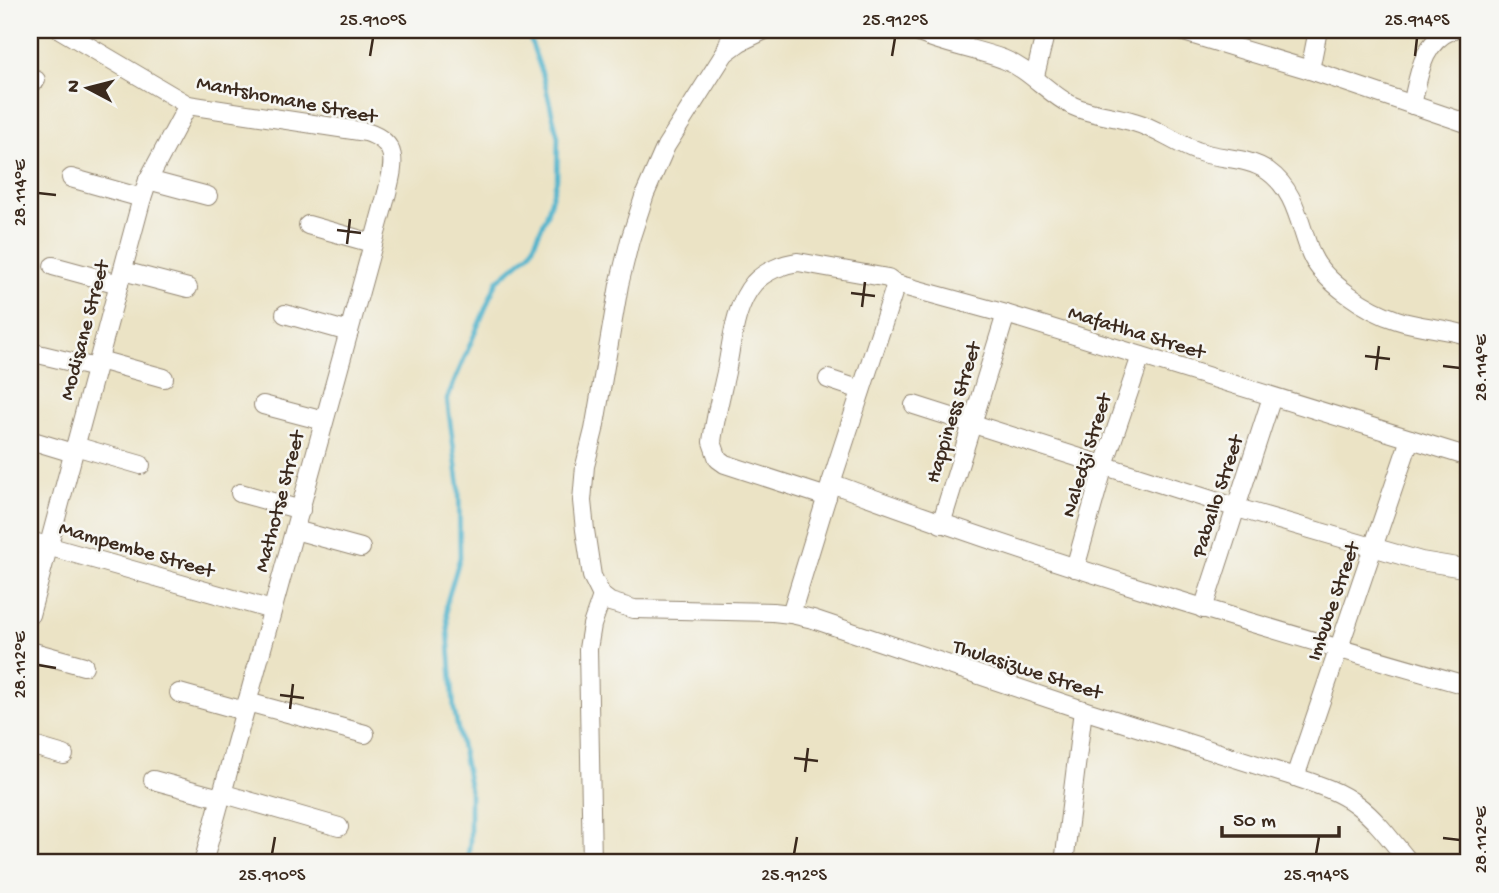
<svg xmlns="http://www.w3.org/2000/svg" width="1499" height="893" viewBox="0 0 1499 893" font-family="'Gochi Hand',sans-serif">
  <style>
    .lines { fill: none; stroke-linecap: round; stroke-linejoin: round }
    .stream { stroke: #4db3cc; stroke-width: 4.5 }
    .street-casing { stroke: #938672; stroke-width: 20 }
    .street { stroke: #fff; stroke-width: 18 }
    .ticks { fill: none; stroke: #3b2a1e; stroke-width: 2.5 }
    .labels { text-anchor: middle; stroke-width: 5; stroke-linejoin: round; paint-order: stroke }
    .street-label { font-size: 21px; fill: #3b2a1e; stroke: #f6f6f2 }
    .neatline { fill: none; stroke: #3b2a1e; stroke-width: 2.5 }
    .ticks-label { font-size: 18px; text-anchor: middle; fill: #3b2a1e }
  </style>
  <rect width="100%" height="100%" fill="#f6f6f2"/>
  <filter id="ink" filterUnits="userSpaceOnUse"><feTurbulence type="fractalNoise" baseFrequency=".0143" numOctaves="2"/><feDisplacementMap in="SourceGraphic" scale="14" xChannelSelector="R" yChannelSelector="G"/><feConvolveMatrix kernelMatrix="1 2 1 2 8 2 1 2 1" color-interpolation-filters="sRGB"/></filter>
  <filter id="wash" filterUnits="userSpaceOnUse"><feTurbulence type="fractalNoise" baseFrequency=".00686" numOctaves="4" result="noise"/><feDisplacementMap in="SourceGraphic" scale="28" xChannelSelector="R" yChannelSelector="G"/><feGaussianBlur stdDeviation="1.57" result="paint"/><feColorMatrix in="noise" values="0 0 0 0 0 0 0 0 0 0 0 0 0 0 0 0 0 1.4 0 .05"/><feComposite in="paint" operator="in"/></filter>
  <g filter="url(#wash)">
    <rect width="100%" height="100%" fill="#ebe3c5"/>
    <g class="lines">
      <!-- stream -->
      <polyline class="stream" points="467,863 470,841 470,790 454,709 446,605 460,557 459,486 447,399 497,281 530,253 546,217 557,179 558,137 543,76 527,30"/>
    </g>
  </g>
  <g filter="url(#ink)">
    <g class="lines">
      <!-- street casing -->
      <g class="street-casing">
        <g id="street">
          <path d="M61 30 188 105 366 132C400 143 394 164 387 193L203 863"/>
          <path d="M733 30 725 53 666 146 645 194 630 240 619 285 594 430 585 466 582 501 585 530 592 576 602 596 610 602 634 609 773 612 791 614 813 619 1083 710 1295 777C1316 784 1339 791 1357 805 1378 821 1393 843 1410 863"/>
          <path d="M912 30C941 44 973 48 1003 59 1031 70 1047 93 1073 106 1092 115 1115 116 1134 122 1156 128 1175 143 1197 151 1220 160 1246 156 1268 171 1296 191 1299 224 1311 254 1323 282 1368 311 1397 320 1421 328 1446 328 1469 336"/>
          <polyline points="1177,30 1310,70 1469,124"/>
          <polyline points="725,53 740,42 765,30"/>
          <polyline points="1310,70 1318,30"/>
          <polyline points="1035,76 1046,30"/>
          <polyline points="30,78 36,80"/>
          <path d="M1412 105C1419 76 1421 43 1452 30"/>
          <polyline points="71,178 142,198"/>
          <polyline points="148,180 208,196"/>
          <polyline points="308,225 372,243"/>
          <polyline points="53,266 119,284"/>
          <polyline points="123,271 188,288"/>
          <polyline points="285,314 349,332"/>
          <polyline points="30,352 96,368"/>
          <polyline points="99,360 164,378"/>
          <polyline points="828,379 861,390"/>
          <polyline points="263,405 324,421"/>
          <polyline points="914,405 1237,508 1421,561 1469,569"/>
          <polyline points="30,440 73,453"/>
          <polyline points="75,446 141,465"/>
          <path d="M831 483C1040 561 1254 625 1469 686"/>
          <polyline points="240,493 301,510"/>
          <path d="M827 497 725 464 718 459 712 442C715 418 721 395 726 372 732 344 734 306 754 283 765 271 783 264 798 262L888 278 896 284 1006 314 1469 457"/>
          <polyline points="941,524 1006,314"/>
          <polyline points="295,530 361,548"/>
          <polyline points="30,541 272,610"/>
          <polyline points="1075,568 1104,465 1141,356"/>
          <polyline points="1203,609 1272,397"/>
          <polyline points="791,614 831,483 896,284"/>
          <polyline points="30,615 142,198 148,180 188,105"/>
          <polyline points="30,651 84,666"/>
          <polyline points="179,693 244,711"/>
          <polyline points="247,702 365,734"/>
          <polyline points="30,745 64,755"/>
          <polyline points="1295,777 1410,439"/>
          <polyline points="153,780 220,798"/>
          <polyline points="221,793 339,827"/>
          <polyline points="592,863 588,649 592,625 602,596"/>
          <polyline points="1064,863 1083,710"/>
        </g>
      </g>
      <!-- street -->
      <use href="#street" class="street"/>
    </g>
  </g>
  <!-- ticks -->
  <path class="ticks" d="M370 56 373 38M892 56 895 38M1415 56 1417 38M38 193 56 195M337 230 361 233M347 244 350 219M851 293 875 296M862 307 865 282M1365 356 1390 359M1443 366 1460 368M1376 370 1379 346M38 665 56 668M280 695 304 698M290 709 293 684M794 758 818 761M805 772 808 748M1443 838 1460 840M272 854 275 837M794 854 797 837M1316 854 1319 837"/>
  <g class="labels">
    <!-- street labels -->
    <g class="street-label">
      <text transform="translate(287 98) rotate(11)" y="7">Mantshomane Street</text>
      <text transform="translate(83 330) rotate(-75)" y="7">Modisane Street</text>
      <text transform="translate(1137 331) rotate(17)" y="7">Mafatlha Street</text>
      <text transform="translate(952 412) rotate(-73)" y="7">Happiness Street</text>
      <text transform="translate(1085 455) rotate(-73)" y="7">Naledzi Street</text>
      <text transform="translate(1216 496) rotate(-72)" y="7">Paballo Street</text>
      <text transform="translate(278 501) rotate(-75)" y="7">Mathotse Street</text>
      <text transform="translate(137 548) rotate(16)" y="7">Mampembe Street</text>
      <text transform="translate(1332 601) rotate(-71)" y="7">Imbube Street</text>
      <text transform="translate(1028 668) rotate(18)" y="7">Thulasizwe Street</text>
    </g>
  </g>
  <!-- margin -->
  <rect width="1499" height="893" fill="none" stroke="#f6f6f2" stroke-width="77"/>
  <!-- north arrow -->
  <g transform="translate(88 88) rotate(277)" stroke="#f6f6f2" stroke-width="5" paint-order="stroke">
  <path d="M0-5L12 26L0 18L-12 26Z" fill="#3b2a1e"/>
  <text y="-10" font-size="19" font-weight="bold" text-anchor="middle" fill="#3b2a1e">N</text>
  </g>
  <!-- scale -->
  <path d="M1222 826v10h117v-10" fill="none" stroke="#3b2a1e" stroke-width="3.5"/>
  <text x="1233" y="826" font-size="21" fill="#3b2a1e" stroke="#f6f6f2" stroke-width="5" paint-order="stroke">50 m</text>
  <rect x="38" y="38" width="1422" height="816" class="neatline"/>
  <g class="ticks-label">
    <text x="373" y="25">25.910°S</text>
    <text x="895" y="25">25.912°S</text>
    <text x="1417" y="25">25.914°S</text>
    <text transform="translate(19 193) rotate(-90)" y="6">28.114°E</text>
    <text transform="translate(1480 368) rotate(-90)" y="6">28.114°E</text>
    <text transform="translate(19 665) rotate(-90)" y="6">28.112°E</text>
    <text transform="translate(1480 840) rotate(-90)" y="6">28.112°E</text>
    <text x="272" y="880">25.910°S</text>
    <text x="794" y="880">25.912°S</text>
    <text x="1316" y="880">25.914°S</text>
  </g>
</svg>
